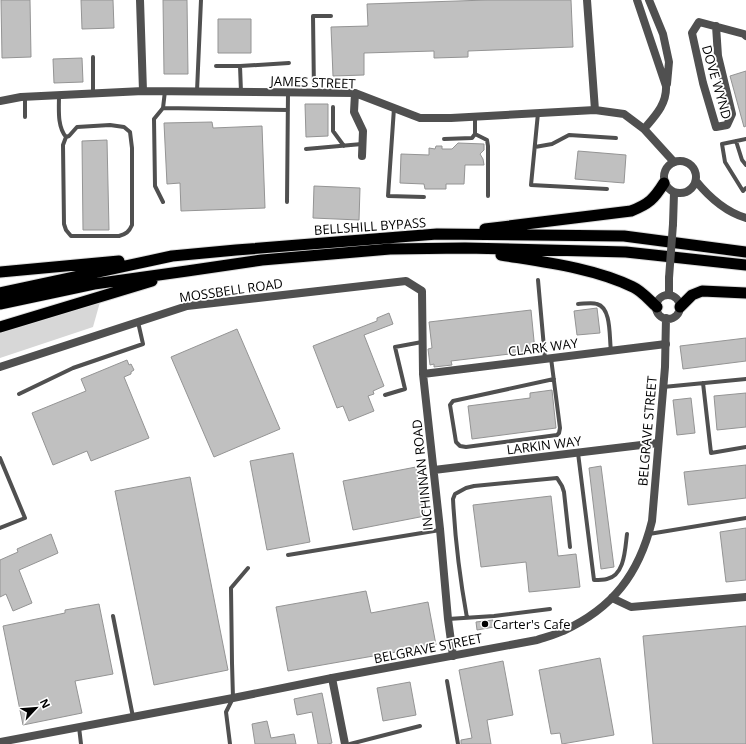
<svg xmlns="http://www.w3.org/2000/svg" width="746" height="744" font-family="'Open Sans',sans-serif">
	<rect width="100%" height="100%" fill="#fff"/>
	<path fill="#d7d7d7" d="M100,302L93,327L0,358V331Z"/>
	<path fill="#c0c0c0" stroke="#949494" d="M1,0H30L31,57L2,58Z
		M81,0H113L114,28L82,29Z
		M163,0H187L188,74H164Z
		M487,0H571L573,47L468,51V57L434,58V51L364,53V75L333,76L331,27L368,26L367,4Z
		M218,19H251V53H218Z
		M82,58L83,82L54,83L53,59Z
		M746,71V126L744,127L730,76Z
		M305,104H328V136L306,137Z
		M212,122L213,128L262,126L265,208L181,211L180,183L167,184L164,123Z
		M107,140L109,230H83L82,141Z
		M458,143L484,144V150L480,154L483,159L484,165H465L464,184H446V189H425L424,184L400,183L401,154L429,155V148L435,149L436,146H442V149H452Z
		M578,151L626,155L624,183L575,179Z
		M314,186L360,188L359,220L313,218Z
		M597,308L600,333L577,335L574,311Z
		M531,310L535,351L451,361L452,365L434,367V364L430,365L428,349L432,348L429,322Z
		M389,313L393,324L364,335L384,386L373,391L374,394L368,396L374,411L349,421L343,406L337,408L313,346L377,321V318Z
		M237,329L280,429L214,457L171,357Z
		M746,338V361L683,369L680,346Z
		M127,360L129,365L131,364L134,370L131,372V374L124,377L149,438L91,461L87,451L53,465L32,413L86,391L81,379Z
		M552,390L556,428L472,439L468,406L530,398V393Z
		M746,393V427L717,430L714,396Z
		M691,398L695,433L677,435L673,400Z
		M293,453L310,542L267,550L250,461Z
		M746,465V498L688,505L684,472Z
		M601,466L614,567L601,569L589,468Z
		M416,467L425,516L353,530L343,481Z
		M190,477L228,670L154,685L115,491Z
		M551,496L558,556L576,554L580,587L529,592L526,562L481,567L473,505Z
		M746,528V580L726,582L720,532Z
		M51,534L58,553L19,570L32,603L13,611L6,594L0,597V560L18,552L17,549Z
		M366,591L371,613L428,602L436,645L288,671L276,607Z
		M99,604L113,674L75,681L82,713L23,725L3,626L65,613V610Z
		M493,620L494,627L477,630L476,622Z
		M746,626V744H653L643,636Z
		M600,658L614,735L562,744L560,733L551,734L539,670Z
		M503,661L513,715L487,720L491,744H461V740L472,738L459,670Z
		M410,682L416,715L383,721L377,688Z
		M322,693L332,743L328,744H318L312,712L297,715L294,699Z
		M267,721L271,738L294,734L296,744H255L252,724Z"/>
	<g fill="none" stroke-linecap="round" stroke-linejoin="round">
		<g stroke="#dbdbdb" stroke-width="13">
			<path id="trunk" d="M485,229L631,211C649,204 654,199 664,183
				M501,255C544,262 594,268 633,287C642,291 650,301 657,307
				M0,272L119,261
				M0,293L172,256L236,250L437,234L624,236L746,252
				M0,304L94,284L187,271L262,260L390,249L465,248L626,252L746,265
				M680,307L692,295L702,291L746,293
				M0,327L152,281"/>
		</g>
		<path stroke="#505050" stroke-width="4" d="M216,66H240
			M197,91L201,0
			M241,92L240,66L289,63
			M314,93L313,16H331
			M93,94V57
			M59,95C59,109 57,126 66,137
			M333,107V131L344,146
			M163,108L288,110
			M394,108L388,196L424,197
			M538,113L531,185L607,189
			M25,117V97
			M110,125L124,127L130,132L132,148V225C129,232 126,234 119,236H71L66,230L64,224L63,145L66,137L69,136L77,127Z
			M475,134L487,140L488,146V196
			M444,139L472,138L475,134V117
			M746,139L722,144L725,162L743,191L746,188
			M736,141L742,160L746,165
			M535,147L552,144L569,135L616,138
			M306,149L362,144
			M163,202L155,186L154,119L163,108L165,91
			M287,202L288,92
			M538,280L545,359
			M578,304C583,304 592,302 597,304C612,308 609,338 611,351
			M551,358L560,428L559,433L557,435L466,447L460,446L456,442L450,405L453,401L554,379
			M703,383L711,453L746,447
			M663,387L746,379
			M19,394L73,368L143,344L138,322
			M385,395L405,389L395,347L422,342
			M578,453L594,580C598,580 603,580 607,579C625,575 625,549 627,534
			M0,458L25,518L0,528
			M649,534L746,518
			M288,555L440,530
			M113,616L133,717
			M467,618C460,579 455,539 453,499L455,494L466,488L474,486L557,478L562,486L564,492L570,547
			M448,619L494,616L550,609
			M447,681L458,744
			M79,727L81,744
			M230,744L226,712L233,698L232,663L231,588L248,568
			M350,744L420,726"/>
		<path stroke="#505050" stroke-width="8" d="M140,0L143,91
			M587,0L595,110
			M637,0L666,86C667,104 655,116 644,129
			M649,0L663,34L669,62L667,84
			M716,26L718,56L732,114L727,125L716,127L703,83L692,33L699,22L744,34L746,36
			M355,93L354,112L363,131L362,156
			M0,101L21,97L143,91L355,93L420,118H451L595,110L624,114L644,129L674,162
			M0,367L187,306L406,281L422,291L423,374L440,529L448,619L453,656
			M423,374L666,344
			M434,470L658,443
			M612,598L631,607L746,597
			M332,678L345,744"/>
		<path stroke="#505050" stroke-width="8" d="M664 177a16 16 0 1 1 32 0a16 16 0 1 1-32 0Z
			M696,181C709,197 726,212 746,218
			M673,224L674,193
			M669,295V278
			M656 307a12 12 0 1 1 24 0a12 12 0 1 1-24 0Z
			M0,742L233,698L332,678L537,640C545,637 555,635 563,631C613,608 639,574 652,521L665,367L666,318"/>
		<use href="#trunk" stroke="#000" stroke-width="11"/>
		<path stroke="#505050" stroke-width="8" d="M669,278L673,224"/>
	</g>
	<circle fill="#000" stroke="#fff" stroke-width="1.5" cx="485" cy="624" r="4"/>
	<g text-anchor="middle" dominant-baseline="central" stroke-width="3.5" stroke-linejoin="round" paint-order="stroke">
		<g font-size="13" fill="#000" stroke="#fff">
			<text transform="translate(313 82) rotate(2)">JAMES STREET</text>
			<text transform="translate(717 82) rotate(74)">DOVE WYND</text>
			<text transform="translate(370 226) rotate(-4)">BELLSHILL BYPASS</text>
			<text transform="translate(231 290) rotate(-8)">MOSSBELL ROAD</text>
			<text transform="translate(543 347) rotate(-7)">CLARK WAY</text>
			<text transform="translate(647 431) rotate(-85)">BELGRAVE STREET</text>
			<text transform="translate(544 445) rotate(-7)">LARKIN WAY</text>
			<text transform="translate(422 475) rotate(-96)">INCHINNAN ROAD</text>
			<text transform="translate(428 648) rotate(-11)">BELGRAVE STREET</text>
		</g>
		<g font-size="13" fill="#000" stroke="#fff" text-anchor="start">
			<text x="493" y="624">Carter's Cafe</text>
		</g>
	</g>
	<g transform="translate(36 708) rotate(64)" stroke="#ffffff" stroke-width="3" paint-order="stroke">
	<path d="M0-3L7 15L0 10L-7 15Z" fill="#000000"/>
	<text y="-6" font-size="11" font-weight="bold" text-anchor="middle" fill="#000000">N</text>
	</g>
</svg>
